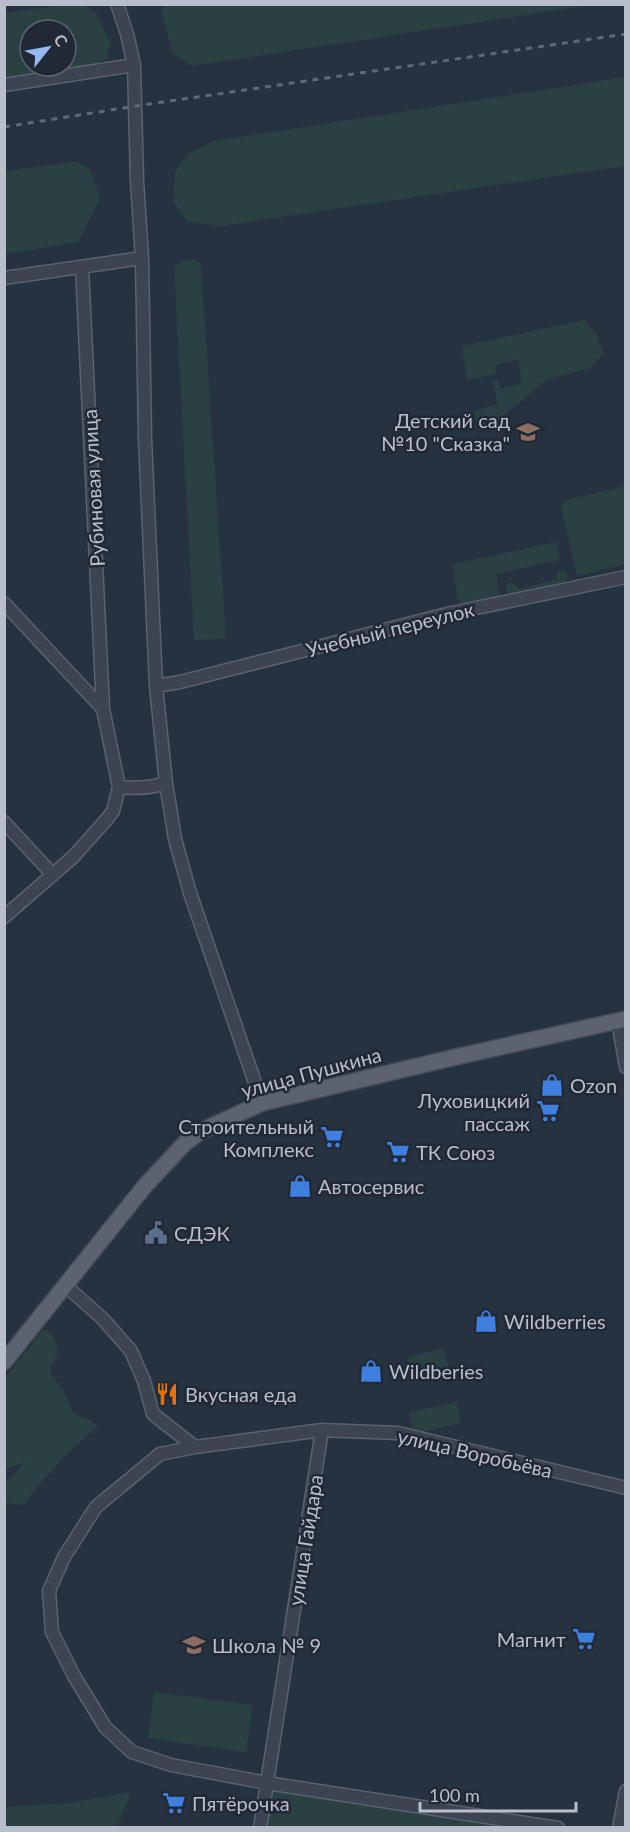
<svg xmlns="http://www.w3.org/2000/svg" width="630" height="1832" font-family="Lato,sans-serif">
	<rect width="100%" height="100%" fill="#273240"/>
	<path fill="#2a4042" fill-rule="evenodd" d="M64,5H84L96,13L111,44L106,59L89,67L5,83L4,13ZM30,30H66V66H30Z
		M164,5V4L592,5L192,66L173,54L161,12Z
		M625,77V166L221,226L188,222L173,201L175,172L188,154L214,141Z
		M75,161L90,169L100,198L79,242L5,254V171Z
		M194,259L201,264L226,639L194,640L174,266L184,260Z
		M584,320L597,335L603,353L591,368L547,379L489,429L479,430L473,411L498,404L492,381L498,380L500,388L522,384L518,359L496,365V374L467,380L462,346Z
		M625,486V564L577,576L561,507L566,500Z
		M556,542L560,560L497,574L499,596L497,598L461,604L458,600L452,564Z
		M564,570L568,576L566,581L512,595L506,592V585L511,582L519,589L557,579V572Z
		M45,1330L52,1334L57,1347V1355L51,1367V1373L65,1393L72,1410L81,1417L88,1419L98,1426L71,1450L38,1486L26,1502L20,1505L8,1503L5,1507V1483L26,1462L5,1470V1378L41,1332Z
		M444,1348L449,1368L412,1377L407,1357Z
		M457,1402L461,1423L414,1434L409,1412Z
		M154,1692L253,1705L246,1752L148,1738Z
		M274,1790L510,1827H267Z
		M131,1792L117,1827H5V1807L69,1803Z"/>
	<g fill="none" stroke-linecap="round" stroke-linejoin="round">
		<g stroke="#59626d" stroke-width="15">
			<path id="minor" d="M117,4L127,34L134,65L137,181L142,258L145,438L156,686L166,783L175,839L190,893L262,1103
				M4,85L134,65
				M82,267L103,709
				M4,278L142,258
				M4,603L103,709L119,787L113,811L107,819L73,857L4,917
				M156,686L180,682L447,614L626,577
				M119,787C136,789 150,788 166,783
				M4,822L53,875
				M618,1021L626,1067
				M66,1286L103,1319L131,1351L144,1381L153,1414L195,1447
				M260,1828L322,1430
				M558,1828L267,1783L171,1765L132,1752L105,1727L74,1676L52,1632L49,1591L64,1557L96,1507L160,1454L195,1447L322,1430L398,1433L626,1488
				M619,1828L626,1791"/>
		</g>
		<g stroke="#454d59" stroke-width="18">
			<path id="major" d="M4,1362L144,1187L185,1143L201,1131L262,1103L460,1056L626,1019"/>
		</g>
		<use href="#minor" stroke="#3b4450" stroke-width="12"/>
		<use href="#major" stroke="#5a636f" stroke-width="15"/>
		<path stroke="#5e6876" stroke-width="3" stroke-dasharray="6 6" stroke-linecap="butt" d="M4,127L136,106L626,34"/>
	</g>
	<defs>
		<g id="school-bare" transform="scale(1.8)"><path d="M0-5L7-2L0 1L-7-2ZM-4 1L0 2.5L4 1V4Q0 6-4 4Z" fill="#8d6e63" stroke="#202935" stroke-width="2.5" paint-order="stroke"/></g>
		<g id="shop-bare" transform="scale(1.8)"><path d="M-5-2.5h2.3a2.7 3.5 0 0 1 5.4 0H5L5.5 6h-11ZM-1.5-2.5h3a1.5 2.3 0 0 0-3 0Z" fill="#3f7fe0" stroke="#202935" stroke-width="2.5" paint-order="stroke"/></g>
		<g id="supermarket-bare" transform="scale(1.8)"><path d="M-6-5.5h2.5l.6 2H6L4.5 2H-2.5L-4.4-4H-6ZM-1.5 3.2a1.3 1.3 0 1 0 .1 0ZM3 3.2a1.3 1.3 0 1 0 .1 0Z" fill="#3f7fe0" stroke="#202935" stroke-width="2.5" paint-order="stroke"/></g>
		<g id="civic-bare" transform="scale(1.8)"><path d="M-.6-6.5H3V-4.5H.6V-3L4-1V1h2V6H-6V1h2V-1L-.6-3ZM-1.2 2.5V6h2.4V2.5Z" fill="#5c6f8a" stroke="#202935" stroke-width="2.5" paint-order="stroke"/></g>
		<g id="restaurant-bare" transform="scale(1.8)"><path d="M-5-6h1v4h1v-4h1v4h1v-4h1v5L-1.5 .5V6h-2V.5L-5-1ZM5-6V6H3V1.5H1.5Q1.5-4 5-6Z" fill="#e8710a" stroke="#202935" stroke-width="2.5" paint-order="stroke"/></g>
	</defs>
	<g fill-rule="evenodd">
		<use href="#school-bare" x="528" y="432"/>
		<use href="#shop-bare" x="552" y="1085"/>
		<use href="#supermarket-bare" x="548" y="1111"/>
		<use href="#supermarket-bare" x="332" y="1137"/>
		<use href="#supermarket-bare" x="398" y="1152"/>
		<use href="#shop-bare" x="300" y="1186"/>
		<use href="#civic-bare" x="156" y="1233"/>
		<use href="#shop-bare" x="486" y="1321"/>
		<use href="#shop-bare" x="371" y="1371"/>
		<use href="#restaurant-bare" x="167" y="1394"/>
		<use href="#supermarket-bare" x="584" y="1639"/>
		<use href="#school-bare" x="194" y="1645"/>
		<use href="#supermarket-bare" x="174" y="1803"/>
	</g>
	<g text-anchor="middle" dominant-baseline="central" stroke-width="5" stroke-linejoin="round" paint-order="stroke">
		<g font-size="20" fill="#b8bfca" stroke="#202935" text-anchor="start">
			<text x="510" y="420" text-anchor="end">Детский сад<tspan x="510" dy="23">№10 "Сказка"</tspan></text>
			<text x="570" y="1085">Ozon</text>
			<text x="530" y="1100" text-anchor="end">Луховицкий<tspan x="530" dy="23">пассаж</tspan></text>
			<text x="314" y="1126" text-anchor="end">Строительный<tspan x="314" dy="23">Комплекс</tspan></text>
			<text x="416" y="1152">ТК Союз</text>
			<text x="318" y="1186">Автосервис</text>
			<text x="174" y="1233">СДЭК</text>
			<text x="504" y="1321">Wildberries</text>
			<text x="389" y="1371">Wildberies</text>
			<text x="185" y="1394">Вкусная еда</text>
			<text x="566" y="1639" text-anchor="end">Магнит</text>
			<text x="212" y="1645">Школа № 9</text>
			<text x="192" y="1803">Пятёрочка</text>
		</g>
		<g font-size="20" fill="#b8bfca" stroke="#202935">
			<text transform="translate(93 488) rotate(-93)">Рубиновая улица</text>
			<text transform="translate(390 629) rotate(-14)">Учебный переулок</text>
			<text transform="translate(311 1072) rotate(-15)">улица Пушкина</text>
			<text transform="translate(475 1453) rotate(13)">улица Воробьёва</text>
			<text transform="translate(305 1540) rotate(-81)">улица Гайдара</text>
		</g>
	</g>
	<rect width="630" height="1832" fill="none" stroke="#b8bfca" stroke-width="12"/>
	<g transform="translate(48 48) rotate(59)"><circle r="28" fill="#202935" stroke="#5d6571" stroke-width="1.5"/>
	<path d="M0-4.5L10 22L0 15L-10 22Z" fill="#95b9f2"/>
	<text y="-9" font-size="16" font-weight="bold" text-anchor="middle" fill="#b8bfca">С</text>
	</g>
	<path d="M420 1802v9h156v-9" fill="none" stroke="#b8bfca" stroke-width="3"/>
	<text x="429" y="1802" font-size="18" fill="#b8bfca" stroke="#202935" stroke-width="4.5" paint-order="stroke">100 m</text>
</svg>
